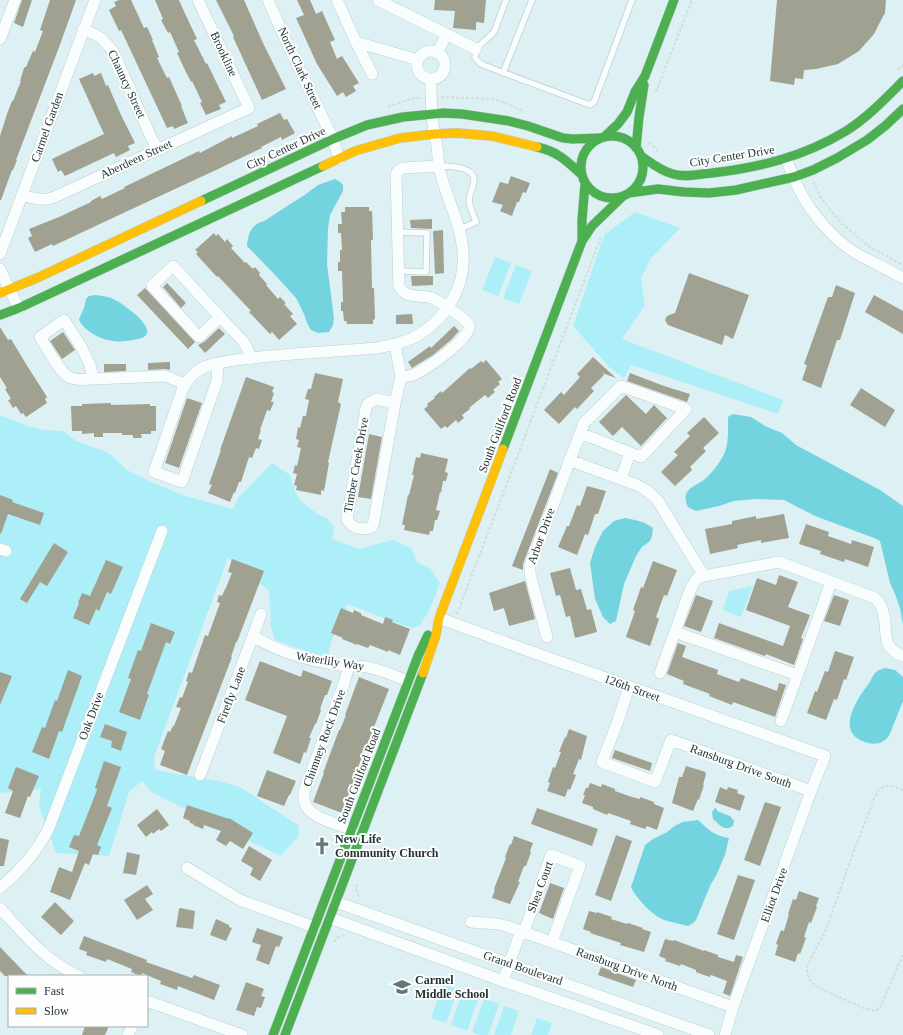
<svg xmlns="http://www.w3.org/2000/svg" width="903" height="1035" font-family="Georgia,serif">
	<rect width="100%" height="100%" fill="#ddf1f4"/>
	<path fill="#adeff8" d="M635,212L680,228L651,258L641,279L645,305L622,339L783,400L778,414L631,365L624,378L610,368L573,326L604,235Z
		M495,257L511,263L498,296L482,290Z
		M516,265L532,271L519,304L503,298Z
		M0,415L31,427L45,430L63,431L76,441L109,453L127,470L153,483L185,496L233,509L239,497L272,463L290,475L296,494L303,503L319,515L327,518L334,527L332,539L359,549L393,540L411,548L417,562L430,568L440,583L428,613L422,621L421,625L416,627L412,628L375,615L348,604L331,642L328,656L310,653L275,640L271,627L269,591L228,558L154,757L155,770L219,781L240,787L299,826L298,837L280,856L151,792L142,781L129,792L109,856L56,853L39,806L41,789L0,793Z
		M753,586L741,617L723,610L729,591Z
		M443,984L458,990L446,1023L431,1018Z
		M463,991L479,997L467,1031L451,1025Z
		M484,999L499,1004L488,1035H479L472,1032Z
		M504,1006L519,1011L511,1035H494Z
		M537,1018L552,1023L548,1035H531Z"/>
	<path fill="#73d4e0" d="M335,179L340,182L343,185V191L330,215L328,229L327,264L334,318L333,325L329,332L318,333L311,330L307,323L304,314L296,298L277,277L247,246C248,233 251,225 264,221L306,194L318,185Z
		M96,295C103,296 111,297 117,301C124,305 156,327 145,336C142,339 136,339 133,340C115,344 98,340 84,327C82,324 80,323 79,319L84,308L86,299L89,296Z
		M733,414L751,417L765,426L782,433L796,445L880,490L903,506V625L900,608L895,594L890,583L880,541L874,538L815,516L784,500L755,499L734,501L719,506L696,511L688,507C686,503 684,497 687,492C691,486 699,484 705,479C712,473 721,461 725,452C729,441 728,428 728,417Z
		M625,518C635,520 644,521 653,528L652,536L650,541L642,547L636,556L624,584L616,621L610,624L603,617L595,599L590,563L595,547L603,531L614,521Z
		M885,668L895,670L903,677V701L889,736C883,743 877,745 868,743C835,735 854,703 867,686C875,676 871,672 885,668Z
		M715,808L717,809V811L730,816L734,821L733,826C724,832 720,825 713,819L712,812Z
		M698,820C708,829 714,836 729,838L725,855L716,876L711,884L696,920L693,923L688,926C680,924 671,922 664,920C653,916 635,897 631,887L645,845L653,839L667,832L676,825L683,822Z"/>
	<path fill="#a0a191" d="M22,0H32L23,27L14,23Z
		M50,0H76L61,42L16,160H17L13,170H12L1,200H0V136L7,114L12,101H13L21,81H20L24,68L25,67H26L33,51L35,52L43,31L40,30Z
		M119,0H131L144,28L147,27L153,40H152L159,57L157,58L167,78L169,77L182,106H181L188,123L174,129L173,126L167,128L121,30L119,31L109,10L116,6L114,2Z
		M155,0H179L182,7L197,39L194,40L206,64L207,63L226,102L219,105L221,109L206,115L200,103L202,102L192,81L191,82L183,66L177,53L179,52L170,32L168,33L161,20L163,19Z
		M216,0H244L263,43L286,89L262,100L233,37L234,36Z
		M297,0H310L316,14L322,11L335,40L330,42L337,59L342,56L359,83L353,86L356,91L346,97L343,92L337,96L317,64L296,18L304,15Z
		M435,0H486L484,23L476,22V30L453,28L455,11L434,10Z
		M777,0H886L885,13L879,24L874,34L859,51L838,64L816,69L804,70L803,79L795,78L794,85L770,81Z
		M93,73L94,76L101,73L106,86L108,85L121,115L135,143L128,146L130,150L116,157L114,153L65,176L61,170L58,172L52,159L104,134L79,79Z
		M280,113L284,120L287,119L295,133L282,140L281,137L261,147L262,148L216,170L134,208L53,246L52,244L35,252L28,238L32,236L29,229L59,217L91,202V201L100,196L102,199L125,188L124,187L199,151L200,153L232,136V138L258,126L257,124Z
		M511,176L530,183L526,193L523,192L519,202H517L512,216L500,211L503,205L492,202L500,182L508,184Z
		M345,207H369V211H372L373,240H371L372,288H374L375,319L373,320V324H347L346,321H344L343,311H341V302H343L342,271H338V262H340V250H342L341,233H338V224H342L341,212H345Z
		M432,219V229L411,228L410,220Z
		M443,230L444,273L435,274L433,231Z
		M214,233L216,236L218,234L225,242L227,239L233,246L231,248L245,263L246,262L253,269L255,267L260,273L259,275L267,284L266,285L278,299L280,297L286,303L284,304L293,314L290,316L297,324L279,340L272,332L270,334L249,312L251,311L218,276L217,277L196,254L198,252L195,250Z
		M689,273L749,295L733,339L725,335L722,345L668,325L665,320L667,316L675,313Z
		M411,276H433V285L412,286Z
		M167,283L186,303L181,308L163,287Z
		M836,285L855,293L840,340H837L821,388L802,380L807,365L804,364L828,297H832Z
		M145,288L195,342L188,349L137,295Z
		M874,295L903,311V334L865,312Z
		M412,314L413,324H396V315Z
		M454,326L459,331L451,340L433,355L412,368L408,362L430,346L431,348Z
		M0,327L8,340L11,339L26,364L47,397L45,399L47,403L26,417L23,413L21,414L16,406L13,408L8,400L11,399L5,389L7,388L0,377Z
		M219,328L225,334L205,353L198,345L204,342Z
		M63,332L75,350L62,359L50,341Z
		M593,357L616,378L602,373L604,375L591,388L594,391L577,409L575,407L559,424L544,410L561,392L564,395L580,377L577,374Z
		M486,360L502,379L498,382L500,384L493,390L495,392L488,398L485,395L469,408L470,409L462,415L464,418L458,423L456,420L447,428L445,426L441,429L424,409L428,406L427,404L435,398L434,397L441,391L442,393L470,368L471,369L481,361L483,363Z
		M170,362V370L165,369L148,370V363Z
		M104,364H126V371L104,372Z
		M315,373L343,379L338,402L341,404L328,462L329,463L324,491L321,490V495L296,490L297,486L294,485L297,474L293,473L295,465L297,466L301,448L297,447L299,440L296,439L298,427L300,428L303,416H306L309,400L305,399L308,389H311Z
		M630,373L664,386L690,394L687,402L627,381Z
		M246,377L274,387L272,392L274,393L271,402H274L270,411L267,410L260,430H261L258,439L262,440L259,449L256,448L252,458L249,457L241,482H239L235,493L234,492L230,502L208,493L212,485L209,484L221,450H220Z
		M861,388L895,410L885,427L850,405Z
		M626,395L646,414L654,405L667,418L641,446L622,427L613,436L599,422Z
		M187,398L202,403L179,468L165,463Z
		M111,403V405L150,404V406H156V431H151V434H141L142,438H133V435H122V433H103V437H94V433L82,434V431H72L71,406H82V404Z
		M704,417L719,433L703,448L706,451L690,467L692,470L675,486L661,472L678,455L674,452L690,436L687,433Z
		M369,434L382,437L371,499L358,497Z
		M421,453L448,459L445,472L448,473L446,481H443L441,493L440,492L436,510L440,511L437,520H435L433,531H430L429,535L404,530L405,525H402L408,495H409L414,475H412L416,457L420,458Z
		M550,469L558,473L523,564V570L512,566Z
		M587,486L606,491L598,514H595L588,535L585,534L577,555L558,547L567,526H569L577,505L580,506Z
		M0,495L13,500L12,502L44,513L40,525L8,514L1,534L0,533Z
		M784,514L789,538L761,543V540L737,545L738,548L710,554L705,529L732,524V521L756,516V519Z
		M806,524L829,532L828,536L851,544L852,540L874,547L868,567L845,559L844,562L820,554L821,551L799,544Z
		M54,543L68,552L47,586L40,582L27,603L20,599Z
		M232,559L264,571L237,642H236L231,657H232L187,775L160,765L165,751L161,749L168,731L170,732L173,726H174L181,708L176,707L180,697L182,698L188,682L186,681L189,672L192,673L205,635L208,636L220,603L217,602L219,595L222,596L225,589V590L232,573L228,572Z
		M106,560L123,567L111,594L107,592L99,611L96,609L89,625L73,618L79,603H78L82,593L90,596Z
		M653,561L677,570L667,596L664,595L656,617L659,619L650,646L626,637L635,611L633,610L641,587L643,588Z
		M570,568L576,590L581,589L587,610L591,609L597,632L575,638L570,616L566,617L560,595L556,596L550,573Z
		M779,575L798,582L788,607L810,615L801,638L803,639L794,665L766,654L765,656L714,638L719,623L783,646L790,626L746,610L757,578L776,585Z
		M525,581L535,619L509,626L504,608L494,611L489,593Z
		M696,595L713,601L701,632L684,626Z
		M834,595L849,600L840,626L824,621Z
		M341,608L353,613L354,610L361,613V615L383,624L385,617L393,620L392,622L410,629L400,655L388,650V652L370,645L368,648L357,644V645L342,639L343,638L331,633Z
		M151,623L175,632L170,644L166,642L147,694L149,695L140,720L119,712L131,679L128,678L138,650L141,651Z
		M678,643L686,646L682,657L718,670L717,674L739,682L741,678L777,691L779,683L786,685L775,717L733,702L732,705L709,696L710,694L683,684L684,681L667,674Z
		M835,651L854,657L846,680L844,679L837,700L834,699L826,720L807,713L815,691L817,692L825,671L828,672Z
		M260,661L301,677L303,670L332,681L327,695H325L320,709L321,710L316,724H315L309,738H311L306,753L304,752L300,764L273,753L287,716L245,700Z
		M68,670L82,676L62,732L59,731L49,759L32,752L42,727L45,728L55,700L57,701Z
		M0,672L12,676L0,705Z
		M359,677L389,689L357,770L352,786L342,813L313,802L324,773H323L339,730H340L346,715H345Z
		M105,724L127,732L121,751L111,747L112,741L100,737Z
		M569,729L587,736L581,760L579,759L573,774L576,775L570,790L568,789L565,797L547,791L550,783L548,782L553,767L555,768L561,752H559L565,737L566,738Z
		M615,750L652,763L650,771L612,758Z
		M104,761L121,767L107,806L112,808L97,845L101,847L98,855L93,854L89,865L85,863L70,900L50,892L59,867L72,872L79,851L69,847L74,835L79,836L97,790V789L95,788Z
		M686,766L706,772L705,773L706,774L703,785H704L699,800L698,799L693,811L672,803L679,777H682Z
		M16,767L39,776L30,797L28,796L20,818L5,813L13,791L8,788Z
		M267,770L296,781L290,795H289L284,806L257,796Z
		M590,783L601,787L602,784L615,789V791L632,797L640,799V797L654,802V804L664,808L657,830L647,826L645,829L630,824L631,821L608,813L607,815L593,809V807L582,803L585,795H583L586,788H588Z
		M720,787L727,790L728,787L738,790L737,793L745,796L740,811L715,802Z
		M765,802L781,807L760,866L744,860Z
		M187,805L229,819V818L253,833L243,849L230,841L226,846L216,840L221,831L204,825L203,829L193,825L194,824L190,823V821L183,818Z
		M537,808L598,829L592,846L531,824Z
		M157,809L169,825L161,831L159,829L153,834L152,832L146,837L137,825Z
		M616,835L632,841L611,901L595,895Z
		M514,836L533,843L530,851L531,852L526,866H524L518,882H520L510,904L492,898L495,889H494L506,858L505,857L510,844L511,845Z
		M0,838L9,840L4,866H0Z
		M249,846L272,860L260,881L250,875L253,868L241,861Z
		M127,852L140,855L136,875L123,873Z
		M738,875L755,880L734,940L717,934Z
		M550,883L564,888L553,919L539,913Z
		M147,885L153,894L145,899L153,910L137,920L124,900Z
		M799,891L819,898L816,906L817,907L811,923L809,922L804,937L806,938L800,954L798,953L795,962L775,955L778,945L776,944L781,930L784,931L789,914H788L793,899L796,900Z
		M55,902L74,921L61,935L41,917Z
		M180,908L195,911L193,929L176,927L179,909Z
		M589,911L597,913V912L612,917L611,919L627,924L628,923L643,928L642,929L651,932L644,952L620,945L621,943L590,933L591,932L583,929Z
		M216,919L229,925V927L232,928L226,941L210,935Z
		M257,928L283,937L279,947L276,946L269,965L256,960L261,945L252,942Z
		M84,936L147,960L146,962L192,978L194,975L220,985L214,1000L178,986L177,990L160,984L161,981L142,973L141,976L131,972L132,969L107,959L106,962L86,955L87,952L79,949Z
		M665,939L673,941L674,940L704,951V950L718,955V957L734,962L736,955L743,957L730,996L723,993L727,981L711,975L710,977L701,974L696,972V970L681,964L680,966L665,961L666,959L659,956Z
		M0,947L28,976H5L0,971Z
		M601,967L636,980L633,987L598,975Z
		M246,982L264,989L261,996L265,997L261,1008L257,1007L254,1016L236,1010Z
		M85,1026H109L105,1035H82Z"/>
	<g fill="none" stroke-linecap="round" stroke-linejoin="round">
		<g stroke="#bdced1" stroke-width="7">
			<path id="lane" d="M506,0L494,32L476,49L475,58L481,64L491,68L590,105L594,102L632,0
				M503,73L532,0
				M439,166C448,166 474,166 474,180C474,187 469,194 469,201C470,208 474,216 476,222L458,230
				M397,232L427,233L426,272L398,271"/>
		</g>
		<g stroke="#bdced1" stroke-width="12">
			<path id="street" d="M268,0L287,43L333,139L339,159
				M337,0L356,42L418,60
				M378,0L476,49
				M83,29L96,35L102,39L113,51L150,135L158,150
				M0,39L15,0
				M356,42L372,74
				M417 65a14 14 0 1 1 28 0a14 14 0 1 1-28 0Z
				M437,53L447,34
				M786,159C791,170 795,183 801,193C812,214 832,237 851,250C868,261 886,268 903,278
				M22,195C33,198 41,201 52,198L249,108L198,0
				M0,254L95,0
				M173,266L220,317L199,337L152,286Z
				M0,269L9,289L19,308
				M220,317L243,341L248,350L251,359
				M64,320L82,348L90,365L93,379C86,379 78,381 71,378C61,375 46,346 40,337Z
				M395,344L401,377L395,403
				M218,363L217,381L182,482L154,472L183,388C188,379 194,372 204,367C220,361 244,359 261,357C299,353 338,351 377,348C392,345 407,342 420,334C447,317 466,285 463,252C461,223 445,195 439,167C438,160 438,153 437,146C435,135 432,124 432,113C431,102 431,91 431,80
				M401,377C405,377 410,376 413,375C424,371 473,337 469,325C467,319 438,301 432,298C420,294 406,300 399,286L396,175C397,171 399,170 403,168L439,166
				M93,379L165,376L185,384
				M376,399L395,403L373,526C365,531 351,529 347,519L366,408L368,404Z
				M569,460L637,485L646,490L653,496L658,501L704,576
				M621,479L630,453
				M0,549L6,551
				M439,618L521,648L825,756L811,791L733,1007L725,1035
				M675,632L797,675
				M253,636C280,653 310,661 340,665C350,667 361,665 371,668C384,671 396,676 408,681
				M547,637L530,574V566L584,423L621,386L686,409L641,457L580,433
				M349,666L344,683L305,789C297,817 333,822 352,830
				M660,673L690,590L695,581L698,578L704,576L779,562L875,598C879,602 882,606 883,612C889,631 879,647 903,656
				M629,687L618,721L602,762L655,782L671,740L811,791
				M781,721L831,582
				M200,775L253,636L261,614
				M187,868L240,900L314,927
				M0,888C20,871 36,853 48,830L162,531
				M336,902L709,1035
				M0,908C24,934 46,962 79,976
				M330,918L503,981L658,1035
				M471,922L498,924L506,926L733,1007
				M524,932L551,855L580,866L552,942
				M503,981L521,931
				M147,1001L242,1035
				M128,1035L132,1026"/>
		</g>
		<g stroke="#bdced1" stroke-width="10">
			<path id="fast" d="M581 167a31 31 0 1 1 62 0a31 31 0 1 1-62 0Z
				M604,137L618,124L627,112L635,92L645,76L674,0
				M537,147C557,151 567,161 582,175
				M636,148L639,117L644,85
				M641,156C651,163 661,171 673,174C686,178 699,174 712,173C761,167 803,157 846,131C867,118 885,99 903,81
				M629,193L658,189L684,192L709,193L736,190L794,177L813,170L837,158L867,140L885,126L903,109
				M201,201L333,139L367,125L403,117L444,113L462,114L509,121L528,126L563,138L573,139L600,138
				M582,241V220L585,184
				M0,315L19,308L323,166
				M503,449L582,241L592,226L623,196
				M273,1035L418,656L428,635
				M285,1035L423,673"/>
		</g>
		<g stroke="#bdced1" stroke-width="10">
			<path id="slow" d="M323,166L355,151L400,138L435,134L457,133L492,136L537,147
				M0,293L37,278L201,201
				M423,673L436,635L439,618L503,449"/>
		</g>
		<path stroke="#d4dbdc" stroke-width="2" stroke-dasharray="3 2" stroke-linecap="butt" d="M898,70L903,65
			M656,92L692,0
			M441,97L492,99L503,102L524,111
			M388,107L414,98H422
			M649,142L660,153
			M814,182L816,188L821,198L842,224L870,247L903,265
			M457,614L601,237
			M903,790C893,786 889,784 879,789L874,799L853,853L826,930L807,966V973L810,980L816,986L823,990L866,1009L875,1011L880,1007L903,955
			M357,884L356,888L359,899
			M334,942L338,937L345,935"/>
		<use href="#lane" stroke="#fafdfd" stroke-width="5.5"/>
		<use href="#street" stroke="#fafdfd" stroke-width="11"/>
		<use href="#fast" stroke="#4caf50" stroke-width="9"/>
		<use href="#slow" stroke="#ffc107" stroke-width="9"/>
	</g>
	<defs>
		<g id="church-bare" transform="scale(1.38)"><path d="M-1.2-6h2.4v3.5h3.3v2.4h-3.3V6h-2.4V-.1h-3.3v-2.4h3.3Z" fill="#637678" stroke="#fdfdfd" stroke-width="2.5" paint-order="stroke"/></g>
		<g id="school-bare" transform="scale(1.38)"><path d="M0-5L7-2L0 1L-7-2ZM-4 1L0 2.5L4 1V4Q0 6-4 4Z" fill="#637678" stroke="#fdfdfd" stroke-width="2.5" paint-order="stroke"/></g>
	</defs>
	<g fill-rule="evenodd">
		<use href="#church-bare" x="322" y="846"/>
		<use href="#school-bare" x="402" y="987"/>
	</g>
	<g text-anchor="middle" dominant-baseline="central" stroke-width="4" stroke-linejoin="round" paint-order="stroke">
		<g font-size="12" fill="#223436" stroke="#fdfdfd">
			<text transform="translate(224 54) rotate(65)">Brookline</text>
			<text transform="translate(300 68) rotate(65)">North Clark Street</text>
			<text transform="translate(127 84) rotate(65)">Chauncy Street</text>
			<text transform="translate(47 127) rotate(-70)">Carmel Garden</text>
			<text transform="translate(286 148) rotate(-25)">City Center Drive</text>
			<text transform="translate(732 156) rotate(-9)">City Center Drive</text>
			<text transform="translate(136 159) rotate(-25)">Aberdeen Street</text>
			<text transform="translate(500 425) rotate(-69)">South Guilford Road</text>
			<text transform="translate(356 465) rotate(-80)">Timber Creek Drive</text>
			<text transform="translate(541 536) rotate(-70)">Arbor Drive</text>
			<text transform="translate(330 661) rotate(9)">Waterlily Way</text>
			<text transform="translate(632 688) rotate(20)">126th Street</text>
			<text transform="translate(231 695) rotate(-69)">Firefly Lane</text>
			<text transform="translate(91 716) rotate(-69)">Oak Drive</text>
			<text transform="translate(324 738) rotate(-70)">Chimney Rock Drive</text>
			<text transform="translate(741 766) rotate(20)">Ransburg Drive South</text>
			<text transform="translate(359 776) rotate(-69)">South Guilford Road</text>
			<text transform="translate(540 887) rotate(-70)">Shea Court</text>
			<text transform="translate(774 895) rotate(-70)">Elliot Drive</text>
			<text transform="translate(523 968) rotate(19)">Grand Boulevard</text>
			<text transform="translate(627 969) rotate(20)">Ransburg Drive North</text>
		</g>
		<g font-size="12" font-weight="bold" fill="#223436" stroke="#fdfdfd" text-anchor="start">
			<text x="335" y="839">New Life<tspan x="335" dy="14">Community Church</tspan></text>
			<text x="415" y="980">Carmel<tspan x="415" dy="14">Middle School</tspan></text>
		</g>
	</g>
	<rect x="8" y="975" width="140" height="52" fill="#fdfdfd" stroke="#a5adad"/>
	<rect x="16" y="988" width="20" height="6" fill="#4caf50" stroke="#a5adad"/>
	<text x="44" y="995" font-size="12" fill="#223436">Fast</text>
	<rect x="16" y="1008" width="20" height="6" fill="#ffc107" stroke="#a5adad"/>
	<text x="44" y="1015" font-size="12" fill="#223436">Slow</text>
</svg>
